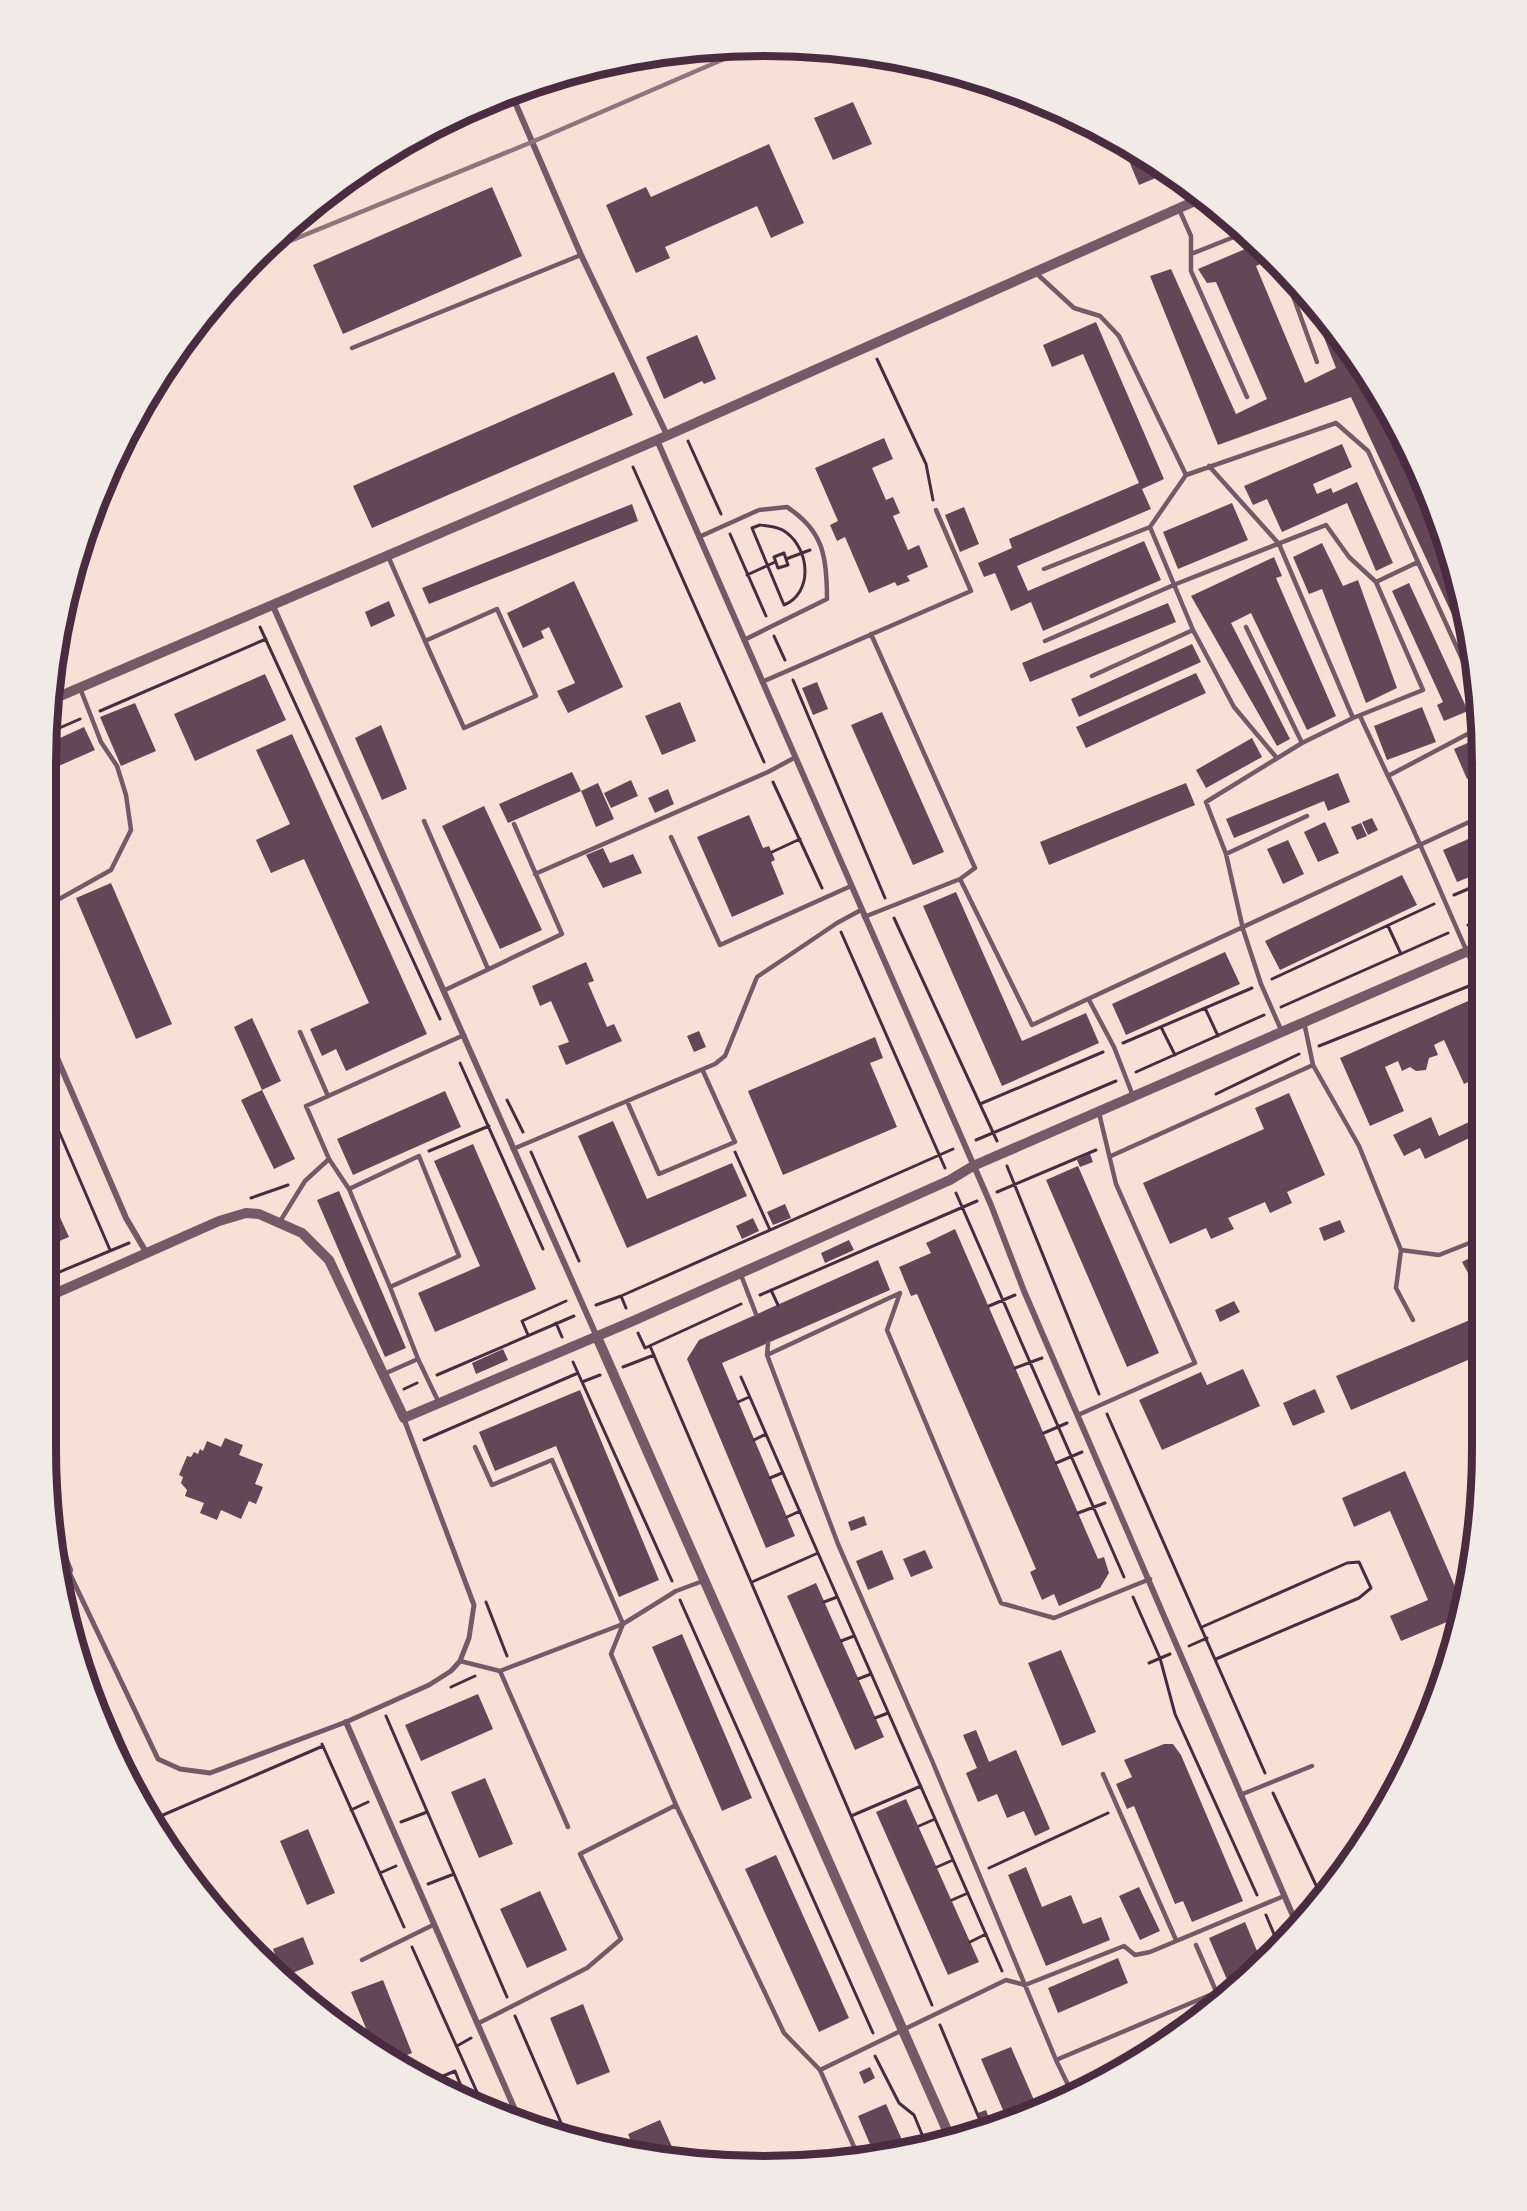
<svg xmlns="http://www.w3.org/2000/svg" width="1527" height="2211" font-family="Helvetica,sans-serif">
	<rect width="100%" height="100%" fill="#f7e1d7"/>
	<path fill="#644757" d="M853,102L872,144L833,160L814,118Z
		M769,144L804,223L771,238L757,206L665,247L670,258L636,273L606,205L646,187L651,197Z
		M1122,144L1163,166L1170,172L1139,185Z
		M492,187L522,256L343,334L313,265Z
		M1257,244L1272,259L1256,266L1305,383L1336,368L1311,304L1307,306L1297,284L1334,326L1405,442L1394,447L1407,468L1414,465L1468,624L1471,655L1351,397L1218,445L1150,276L1171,269L1236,414L1267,399L1216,282L1207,283L1198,269Z
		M1096,322L1164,479L1142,489L1151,509L1017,566L1028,591L1144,541L1161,580L1043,631L1031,602L1011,611L995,573L984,577L978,563L1012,548L1009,539L1139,483L1083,354L1052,367L1043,345Z
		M697,335L716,379L704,384L702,381L664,399L646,357Z
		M614,372L633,415L372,528L353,486Z
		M884,438L893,459L872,468L886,500L893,497L900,513L893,516L908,550L919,545L928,567L907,576L910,581L897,586L895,582L869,593L845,537L837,541L830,525L838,521L815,468Z
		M1342,444L1352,467L1313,484L1317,494L1331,488L1333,493L1357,482L1393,563L1376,571L1347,503L1282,532L1267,499L1253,505L1244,486Z
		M1232,503L1248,540L1178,569L1163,532Z
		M632,504L638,521L429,604L422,588Z
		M964,507L979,544L960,552L945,515Z
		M1322,543L1343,586L1358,580L1397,688L1366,703L1322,589L1309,594L1293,557Z
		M1274,557L1282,576L1276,578L1336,716L1307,730L1251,613L1231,623L1290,739L1277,746L1191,596Z
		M574,581L623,687L568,713L557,691L575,683L549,627L541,631L544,638L523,648L507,613Z
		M1409,583L1468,711L1444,721L1437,705L1443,702L1392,591Z
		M389,601L395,616L371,627L365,612Z
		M1168,603L1176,622L1030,682L1022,663Z
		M1192,644L1201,662L1079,717L1071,699Z
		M1196,673L1206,693L1086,748L1076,727Z
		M265,674L286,720L195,761L174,714Z
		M817,682L828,709L813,715L802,688Z
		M680,702L696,741L662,755L645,716Z
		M135,703L156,751L121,766L100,717Z
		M1422,707L1436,742L1387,760L1374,726Z
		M882,712L944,852L913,865L851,725Z
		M381,725L407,789L382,800L355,738Z
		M84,727L95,750L45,772L47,744Z
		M292,734L427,1034L346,1071L336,1049L322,1056L310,1029L369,1003L304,859L271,873L256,840L290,824L256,750Z
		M1252,738L1262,757L1206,788L1196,770Z
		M1479,738L1482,772L1467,779L1454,749Z
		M572,772L581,791L508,823L499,804Z
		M1338,773L1350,802L1328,811L1324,801L1234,838L1226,819Z
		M631,780L638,796L611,808L604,793Z
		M598,783L614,819L596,827L581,791Z
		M1186,783L1195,805L1049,865L1040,842Z
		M668,789L674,804L655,813L648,798Z
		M484,806L542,930L500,949L442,826Z
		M749,815L763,848L769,846L775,860L771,862L784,894L732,917L697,837Z
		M1372,818L1378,830L1368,835L1362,822Z
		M1325,822L1339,853L1318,862L1304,832Z
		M1361,823L1367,836L1357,840L1351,827Z
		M1482,833V872L1457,882L1443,850Z
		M1288,840L1304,874L1283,884L1267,849Z
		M603,848L610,863L633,854L642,873L603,888L586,855Z
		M1402,875L1417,905L1280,970L1265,941Z
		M111,883L172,1024L136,1039L76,898Z
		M956,892L1022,1041L1086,1013L1099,1043L1002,1086L923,906Z
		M1225,952L1240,984L1126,1035L1112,1004Z
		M586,962L594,981L588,983L607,1027L614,1024L622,1041L566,1065L558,1046L569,1042L551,1001L540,1006L532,986Z
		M1468,1001L1482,1032V1076L1464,1084L1444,1040L1434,1045L1438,1055L1429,1058L1426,1070L1416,1071L1410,1067L1402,1071L1398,1061L1385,1067L1404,1111L1370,1126L1340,1058Z
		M252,1018L281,1081L262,1090L234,1027Z
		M699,1031L706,1047L694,1052L687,1036Z
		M875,1037L883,1058L870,1063L897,1127L783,1175L748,1091Z
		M262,1090L295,1159L274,1169L241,1100Z
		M445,1091L461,1127L353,1175L337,1139Z
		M1289,1093L1325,1175L1287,1192L1292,1203L1270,1213L1265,1202L1228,1218L1234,1229L1211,1239L1206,1228L1170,1244L1143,1183L1264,1129L1255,1108Z
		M1482,1116V1132L1425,1159L1420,1148L1404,1156L1393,1135L1431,1117L1439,1136Z
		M613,1121L647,1199L732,1163L747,1196L627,1248L578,1136Z
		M473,1144L536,1289L435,1332L418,1293L480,1266L434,1161Z
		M1090,1154L1093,1162L1080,1167L1077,1160Z
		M1078,1166L1159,1353L1127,1367L1046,1180Z
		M339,1191L406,1348L385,1357L317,1200Z
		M53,1202L69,1237L45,1247V1206Z
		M785,1204L791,1218L773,1225L767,1212Z
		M753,1218L759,1231L742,1239L736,1226Z
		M1340,1220L1345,1232L1324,1241L1319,1228Z
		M955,1229L1098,1559L1104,1557L1109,1573L1100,1588L1059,1606L1054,1594L1042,1600L1030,1572L1036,1569L917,1294L911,1296L899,1267L931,1253L926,1243Z
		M849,1240L854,1250L825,1263L821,1253Z
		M1479,1253L1482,1266L1468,1273L1462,1262Z
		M878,1260L890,1290L722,1363L795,1536L766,1548L687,1359L699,1340Z
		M1234,1301L1240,1312L1220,1322L1215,1310Z
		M1482,1315V1354L1351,1410L1336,1376Z
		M503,1349L508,1360L476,1374L472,1363Z
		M1243,1369L1260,1406L1162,1450L1139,1400L1201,1372L1207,1385Z
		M1315,1389L1325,1412L1293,1426L1283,1403Z
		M580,1390L659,1580L619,1597L556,1446L495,1471L479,1432Z
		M225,1438L243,1445L239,1455L263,1464L255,1484L263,1487L256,1504L249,1501L241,1519L221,1510L217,1520L200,1513L204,1503L185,1496L187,1490L181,1483L183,1477L179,1475L187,1456L191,1457L194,1452L198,1454L200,1449L203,1451L207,1441L221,1447Z
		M1405,1471L1460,1598L1456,1600L1461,1612L1459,1617L1401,1641L1390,1616L1428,1600L1390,1511L1354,1527L1342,1498Z
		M864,1516L867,1525L851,1531L848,1522Z
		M882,1550L894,1579L868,1590L856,1561Z
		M925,1550L933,1568L911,1577L903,1559Z
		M816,1583L884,1737L855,1750L787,1596Z
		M682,1634L752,1798L722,1811L652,1647Z
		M1061,1650L1096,1732L1062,1746L1028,1663Z
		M478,1694L493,1729L421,1761L405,1725Z
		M976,1730L989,1762L1016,1750L1050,1829L1035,1836L1024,1811L1007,1818L997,1794L978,1802L966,1773L977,1768L963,1735Z
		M1164,1744H1173L1181,1755L1243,1901L1192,1922L1183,1901L1175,1904L1134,1806L1127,1809L1116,1784L1132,1777L1124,1760Z
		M485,1778L513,1844L479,1858L451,1792Z
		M906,1799L979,1962L948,1975L876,1812Z
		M308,1829L335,1893L307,1905L280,1841Z
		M776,1855L849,2018L819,2032L745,1869Z
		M1026,1867L1042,1907L1071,1895L1083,1924L1101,1917L1110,1940L1046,1966L1008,1875Z
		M1139,1887L1160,1931L1140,1940L1119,1896Z
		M540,1891L567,1950L527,1968L500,1909Z
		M1245,1922L1262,1963L1231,1989L1209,1938Z
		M303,1937L314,1964L283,1977L273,1949Z
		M1118,1958L1128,1983L1058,2013L1048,1988Z
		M383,1980L412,2053L392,2061L374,2048L351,1992Z
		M583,2004L610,2072L577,2085L550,2018Z
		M1011,2047L1037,2107L1006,2117L981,2059Z
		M870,2067L875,2078L864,2084L859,2072Z
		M886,2104L907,2151L875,2156L858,2116Z
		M986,2110L991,2123L983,2125L978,2113Z
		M660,2120L678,2160L635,2151L628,2134Z"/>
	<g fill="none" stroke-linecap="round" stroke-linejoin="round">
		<path stroke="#4a2c40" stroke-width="3" d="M877,359L926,464L933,500
			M688,441L721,514
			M633,467L764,762
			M760,525C769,526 780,527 787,533C810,551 813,593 784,605L752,528Z
			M730,534L766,616
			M784,553L788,565L778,568L774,557Z
			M786,559L810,550
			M747,575L775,562
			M260,627L440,1019
			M774,636L785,660
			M793,680L885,898
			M100,711L266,639
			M48,733L80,719
			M773,782L822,888
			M772,852L800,839
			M1454,895L1482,883
			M894,918L997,1141
			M1468,925L1482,918
			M1388,926L1401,954
			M841,932L945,1168
			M1272,979L1434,904
			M1281,1007L1448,933
			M1205,1008L1218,1036
			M1161,1027L1175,1055
			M1123,1043L1252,988
			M1319,1046L1469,986
			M460,1063L543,1249
			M1136,1072L1264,1015
			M1216,1094L1299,1054
			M45,1099L110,1250
			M507,1100L523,1132
			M980,1104L1103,1052
			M976,1140L1116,1081
			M429,1151L489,1126
			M531,1152L579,1261
			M735,1152L770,1230
			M1007,1166L1099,1394
			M997,1192L1096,1150
			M956,1193L1124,1577
			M251,1198L288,1185
			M45,1278L129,1243
			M771,1290L778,1305
			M760,1295L977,1201
			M621,1296L626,1308
			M596,1305L621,1296L953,1149
			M989,1306L1015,1295
			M556,1323L562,1337
			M638,1333L645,1348L741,1304
			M528,1335L522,1321L566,1301
			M650,1346L932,2005
			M573,1362L672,1581
			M623,1367L654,1355
			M1015,1368L1042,1358
			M437,1375L574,1316
			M741,1377L818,1553
			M582,1382L600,1375
			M404,1389L417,1383
			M738,1402L749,1397
			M1107,1414L1265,1773
			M1044,1433L1067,1423
			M424,1440L578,1373
			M754,1440L766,1434
			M1056,1463L1082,1452
			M770,1478L782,1473
			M1078,1513L1105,1503
			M787,1517L800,1511
			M752,1582L818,1553L1002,1971
			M1133,1597L1160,1658L1175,1714L1257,1895
			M680,1600L873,2033
			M486,1602L507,1656
			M824,1602L837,1597
			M67,1614L156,1818L323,1746
			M1202,1627L1347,1563L1359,1562L1371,1588L1359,1598L1216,1659
			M841,1641L854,1636
			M1189,1646L1207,1638
			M1149,1663L1170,1654
			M858,1679L871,1674
			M451,1687L475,1676
			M386,1716L507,1997
			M875,1718L888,1713
			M322,1744L404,1927
			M1273,1793L1321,1896
			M351,1810L368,1802
			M851,1816L921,1786
			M401,1822L427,1812
			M919,1826L935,1819
			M937,1867L953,1860
			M989,1868L1108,1813
			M380,1873L396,1866
			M428,1884L454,1874
			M952,1900L968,1893
			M1266,1915L1279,1946
			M970,1942L986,1934
			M412,1947L485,2110
			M515,2016L565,2132
			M940,2025L982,2125
			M457,2046L471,2038
			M875,2056L899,2103L914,2115L926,2144
			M429,2082L455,2071L467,2101"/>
		<path stroke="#755966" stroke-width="4.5" d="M1179,209L1191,236V271L1247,397
			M1191,254L1244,233
			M1283,268L1317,362
			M1036,273L1074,308L1100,316L1119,336L1186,475L1150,527L1044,569
			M352,348L581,255
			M1209,466L1279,544L1353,718
			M1150,527L1193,630L1234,707L1276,757
			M699,537L759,510L787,507C824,531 827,558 827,599L744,640
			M388,556L425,641L497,609L536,696L464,728L425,641
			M1418,562L1474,685
			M1246,627L1302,743
			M1045,641L1176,584L1326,525L1349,557L1376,582L1418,562L1368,451L1336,423L1186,475
			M1092,676L1193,630
			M762,682L971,591L936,510
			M1360,716L1388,776L1479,728
			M1388,776C1422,844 1450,916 1482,985
			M424,821L488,969
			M671,837L720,945L851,886
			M1226,854L1307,816
			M535,874L768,772L794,758
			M960,879L1032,1025L1482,816
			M45,907L111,870L131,830L126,795L117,766L101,742L80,688
			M864,917L960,879L975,868L871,634
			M443,991L562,934L514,824
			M1089,1000L1114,1047L1133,1096
			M1304,1022L1313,1065L1359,1146L1401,1250L1439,1255L1482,1238
			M300,1032L328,1096
			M1282,1032L1261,984L1243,929L1226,854L1206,802L1302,743L1353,718L1423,690L1376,582
			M627,1101L659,1174L735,1142L703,1071
			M513,1149L715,1064L725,1056L757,977L837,923L861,910
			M1111,1156L1313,1065
			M329,1159L349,1189L419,1156L459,1256L390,1287L418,1359L384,1374
			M349,1189L390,1287
			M279,1223L305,1181L329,1159L306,1106L464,1035
			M1401,1250L1396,1288L1413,1320
			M741,1275L756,1314
			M767,1355L768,1343
			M418,1359L439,1403
			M1078,1415L1195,1363L1116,1184L1099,1113
			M475,1447L492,1485L552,1460L623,1624L611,1654L676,1805L784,2033L820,2070L859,2158
			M460,1661L500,1671L623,1624L676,1591L703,1581
			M500,1671L568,1827
			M1103,1774L1176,1940
			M1240,1795L1312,1766
			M1196,1945L1219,1998
			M362,1960L433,1925
			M477,2024L587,1968L621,1939L580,1854L676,1805
			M1056,2060L1217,1992
			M820,2070L1006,1980L1025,1985L1124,1946L1135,1955L1150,1952L1284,1896
			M1073,2095L1056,2060L933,1763L838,1544L767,1355L900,1293L887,1330L1001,1603L1054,1618L1150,1579"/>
		<path stroke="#755966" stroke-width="5" d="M68,1570L158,1759L180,1769L210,1773L346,1722L429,1685L451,1671L460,1661L469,1638L474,1605L404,1419"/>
		<path stroke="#755966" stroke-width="6" d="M511,93L581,255L667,435
			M657,440L991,1205L1024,1291L1297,1925
			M273,606L597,1337
			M45,1030L126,1218L146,1252
			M346,1722L519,2119"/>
		<path stroke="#755966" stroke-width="10" d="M51,700L657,440L1202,198
			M45,1298L219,1221L246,1213L259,1214L302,1233L329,1260L404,1418L633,1321L950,1180L973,1166L1482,945
			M597,1337L950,2137
			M58,1545L68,1570L62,1573"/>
		<path stroke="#8f747c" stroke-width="4.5" d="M258,254L532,142L754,46"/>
	</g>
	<path d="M0 0H1527V2211H0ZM764 56H764A708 708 0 0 1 1472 764V1448A708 708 0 0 1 764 2156H764A708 708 0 0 1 56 1448V764A708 708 0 0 1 764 56Z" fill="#f1eae7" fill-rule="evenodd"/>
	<path fill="none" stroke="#4a2c40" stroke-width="8" d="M764 56H764A708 708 0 0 1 1472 764V1448A708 708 0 0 1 764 2156H764A708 708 0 0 1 56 1448V764A708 708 0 0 1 764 56Z"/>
</svg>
